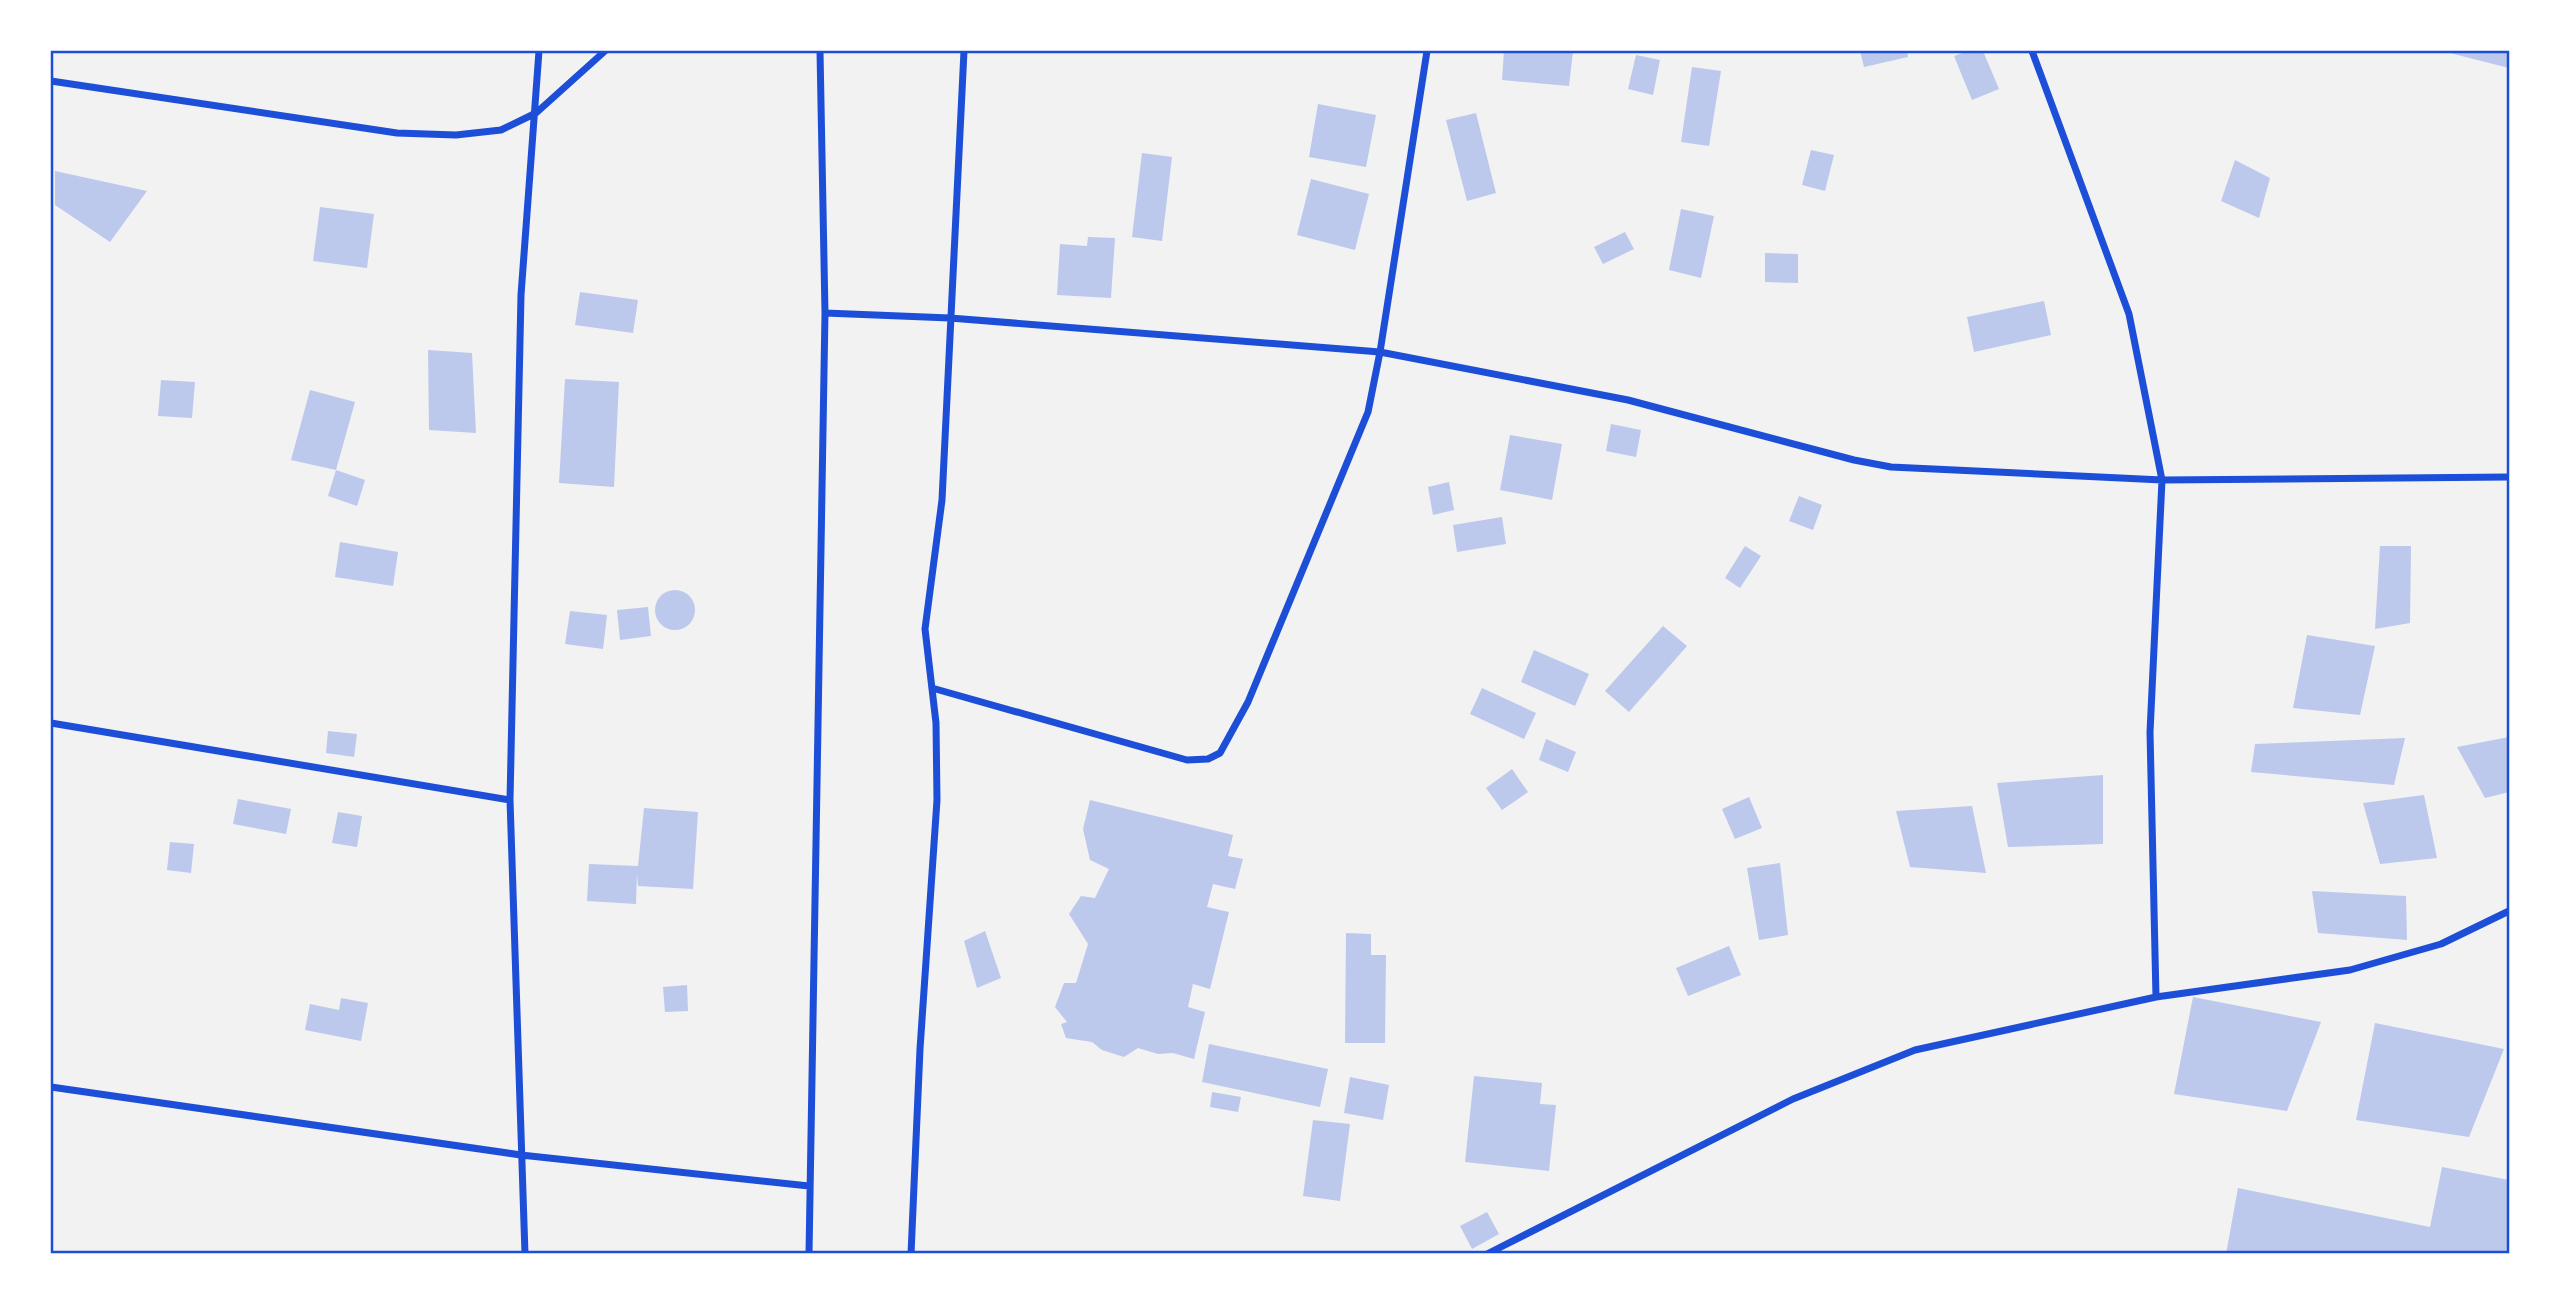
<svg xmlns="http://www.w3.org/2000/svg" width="2560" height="1305" font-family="'IBM Plex Sans',sans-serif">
	<rect width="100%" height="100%" fill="#f2f2f2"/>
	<path fill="#bdc9ec" d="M1504,51H1573L1569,86L1502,80Z
		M1860,51H1907L1908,57L1864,67Z
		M1968,51H1983L1999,89L1972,100L1954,56Z
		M2446,51H2509V68L2446,52Z
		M1636,55L1660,60L1653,95L1628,89Z
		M1692,67L1721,71L1709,146L1681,142Z
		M1318,104L1376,115L1366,167L1309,157Z
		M1476,113L1496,193L1467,201L1446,120Z
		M1811,150L1834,155L1825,191L1802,185Z
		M1142,153L1172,157L1162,241L1132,237Z
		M2235,160L2270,178L2259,218L2221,201Z
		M55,171L147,191L110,242L55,205Z
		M1311,179L1369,194L1355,250L1297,235Z
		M320,207L374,214L367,268L313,261Z
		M1681,209L1714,216L1701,278L1669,270Z
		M1625,232L1634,249L1603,264L1594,247Z
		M1088,237L1115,238L1111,298L1057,295L1060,244L1087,246Z
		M1765,253L1798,254V283L1765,282Z
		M580,292L638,300L633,333L575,325Z
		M2044,301L2051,335L1974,352L1967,317Z
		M428,350L472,353L476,433L429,430Z
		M565,379L619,382L614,487L559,483Z
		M161,380L195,382L192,418L158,416Z
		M310,390L355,402L336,470L291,460Z
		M1611,424L1641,430L1636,457L1606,451Z
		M1510,435L1562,444L1552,500L1500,490Z
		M336,470L365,480L357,506L328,496Z
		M1449,482L1454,510L1433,515L1428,487Z
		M1799,496L1822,505L1813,530L1789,521Z
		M1502,517L1506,544L1457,552L1453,525Z
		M340,542L398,552L393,586L335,577Z
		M1745,546L1761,556L1740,588L1725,578Z
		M2380,546H2411L2410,623L2375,629Z
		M655 610a20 20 0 1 1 40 0a20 20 0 1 1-40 0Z
		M648,607L651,636L620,640L617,610Z
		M570,611L607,615L603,649L565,644Z
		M1663,626L1687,646L1629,712L1605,691Z
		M2307,635L2375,646L2360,715L2293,708Z
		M1534,650L1589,674L1575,706L1521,682Z
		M1482,688L1536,713L1524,739L1470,714Z
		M328,731L357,734L354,757L326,753Z
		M2509,737V792L2485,798L2457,747Z
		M2405,738L2394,785L2251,772L2255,744Z
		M1546,739L1576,752L1568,772L1539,760Z
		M1512,769L1528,792L1502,810L1486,788Z
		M2103,775V844L2008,847L1997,783Z
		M2424,795L2437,858L2380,864L2363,803Z
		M1749,797L1762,828L1735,839L1722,809Z
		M238,799L291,809L286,834L233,824Z
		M1090,800L1233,835L1228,856L1243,859L1235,889L1213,884L1207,907L1229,912L1210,989L1193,984L1188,1007L1205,1012L1194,1059L1173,1053L1158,1054L1138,1048L1124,1057L1102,1050L1092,1042L1066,1038L1061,1024L1067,1022L1055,1007L1064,983H1076L1088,944L1069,914L1081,896L1095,898L1109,869L1090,860L1083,829Z
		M1972,806L1986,873L1910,867L1896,811Z
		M644,808L698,812L693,889L638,886L637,874L636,904L587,901L589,864L638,866Z
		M338,812L362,816L357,847L332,843Z
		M170,842L194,844L191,873L167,870Z
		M1780,863L1788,935L1759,940L1747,868Z
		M2312,891L2406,896L2407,940L2318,933Z
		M985,931L1001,978L977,988L964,941Z
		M1346,933L1371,934V955H1386L1385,1043H1345Z
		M1729,946L1741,975L1688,996L1676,968Z
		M687,985L688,1011L665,1012L663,987Z
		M2193,997L2321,1022L2287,1111L2174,1094Z
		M341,998L368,1003L361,1041L305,1030L310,1004L339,1010Z
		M2375,1023L2504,1049L2469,1137L2356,1120Z
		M1209,1044L1328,1069L1320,1107L1202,1082Z
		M1474,1076L1542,1083L1540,1104L1556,1105L1549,1171L1465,1162Z
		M1350,1077L1389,1085L1383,1120L1344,1113Z
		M1212,1092L1241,1097L1238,1112L1210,1107Z
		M1313,1120L1350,1124L1340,1201L1303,1196Z
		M2442,1167L2509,1180V1254H2226L2238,1188L2430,1227Z
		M1487,1212L1499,1234L1472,1249L1460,1226Z"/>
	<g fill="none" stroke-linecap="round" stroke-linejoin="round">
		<path stroke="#1d4ed8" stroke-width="7" d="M2032,51L2129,314L2162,480L2150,732L2156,997
			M51,81L397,133L456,135L501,130L536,113L605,51
			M825,313L950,318L1380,352L1628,400L1854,460L1891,467L2162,480L2509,477
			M932,688L1187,760L1208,759L1220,753L1248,702L1368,412L1380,352L1427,51
			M51,723L510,800
			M51,1087L521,1155L809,1186
			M525,1254L510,800L521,295L539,51
			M809,1254L825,313L820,51
			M911,1254L920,1049L937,800L936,723L925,629L942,500L964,51
			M1487,1254L1793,1099L1915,1050L2156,997L2350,970L2441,944L2509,911"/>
	</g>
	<rect width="2560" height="1305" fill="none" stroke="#ffffff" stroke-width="105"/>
	<rect x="52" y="52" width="2456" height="1200" fill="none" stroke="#1d4ed8" stroke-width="2.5"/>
</svg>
